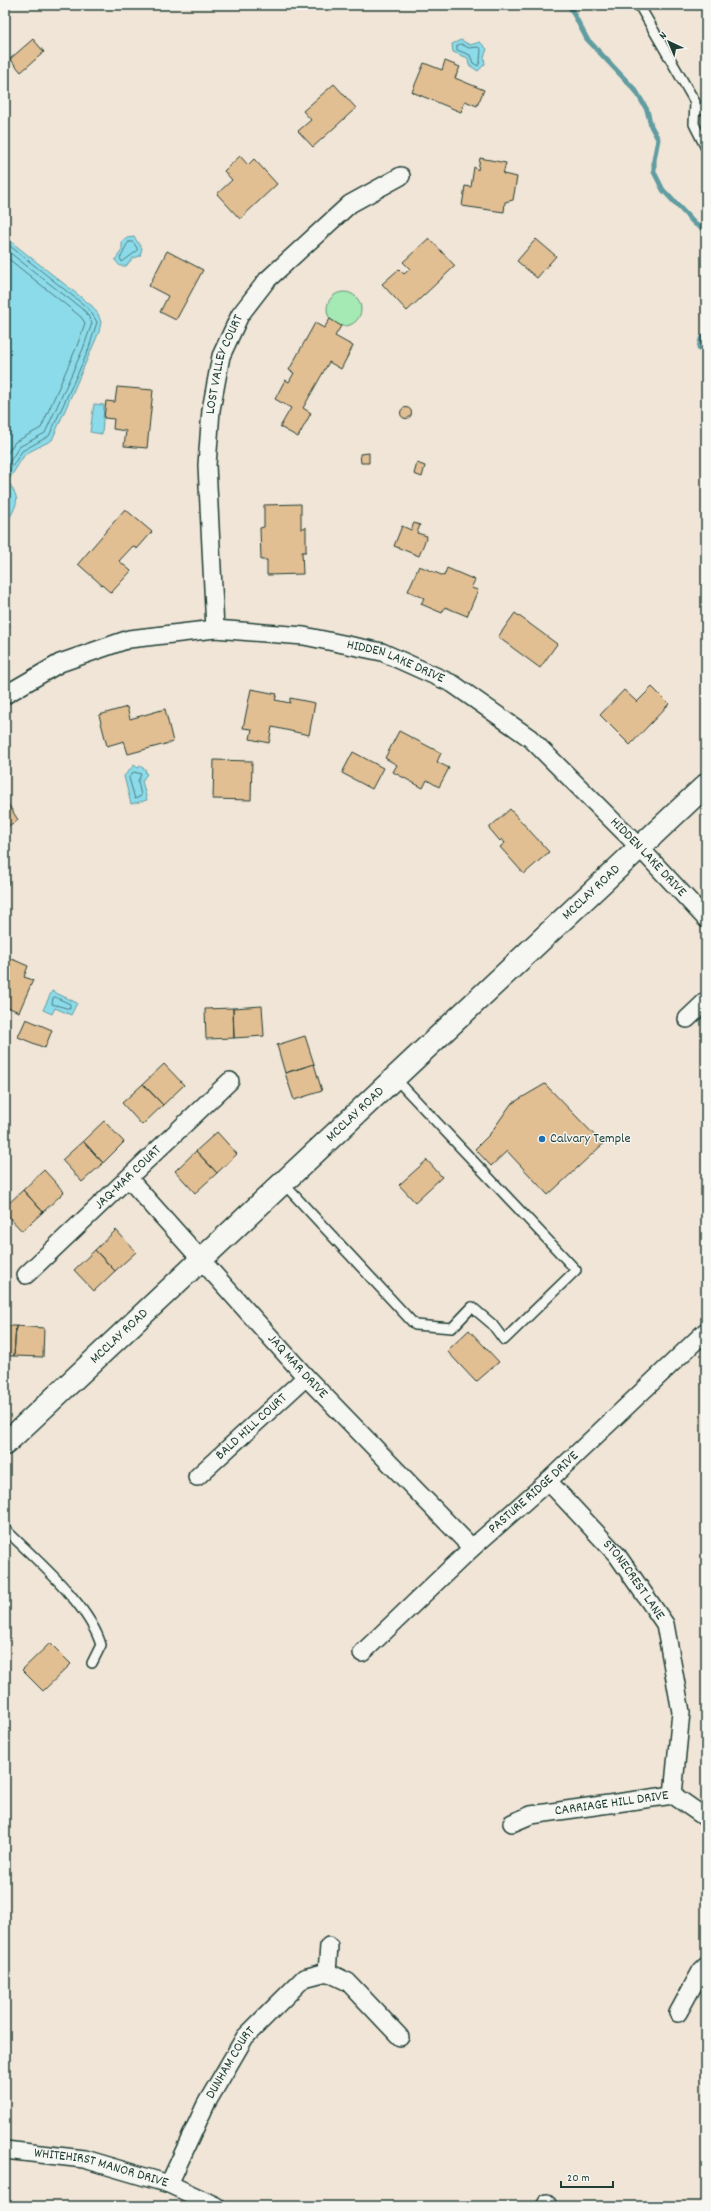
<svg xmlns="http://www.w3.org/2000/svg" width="711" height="2211" font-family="Dekko,sans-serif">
	<rect width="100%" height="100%" fill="#f0e5d6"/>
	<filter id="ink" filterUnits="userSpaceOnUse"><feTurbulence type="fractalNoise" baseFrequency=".025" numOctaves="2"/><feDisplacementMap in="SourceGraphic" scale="8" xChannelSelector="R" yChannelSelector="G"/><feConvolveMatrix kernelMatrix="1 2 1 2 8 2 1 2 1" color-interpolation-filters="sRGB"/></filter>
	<g filter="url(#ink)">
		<path fill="#a5e9b4" stroke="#629374" d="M327 309a17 17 0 1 1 34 0a17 17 0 1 1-34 0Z"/>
		<path fill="#8cdbea" stroke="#609ca1" d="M461,40L470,45L480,42L487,49L484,57L485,64L478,71L469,65L468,58L453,52L452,44Z
			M5,237L92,306L98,314L101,322L99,332L52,440L25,454L8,481C18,498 20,499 10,517L5,518Z
			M134,237L142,248L140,256L133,258L126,266H120L115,260L122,250V242L127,238Z
			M94,404L104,405L102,434L90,432Z
			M134,765L138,768L140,766L146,770L145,772L147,774L142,781L147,800L131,804L124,776Z
			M52,991L77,1003L71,1015L55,1008L52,1014L43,1010Z"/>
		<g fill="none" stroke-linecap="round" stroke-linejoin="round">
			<path stroke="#4b7c7d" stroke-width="1" d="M461,44L469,48L478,47L481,49L480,62L478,66L473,63L470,55L457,50V46Z
				M5,242L89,309L97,322L88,351L49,436L22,451L5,478
				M129,242H133L137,248V251L122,262L120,258C125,252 125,245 129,242Z
				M5,249L86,312L92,323L83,349L45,433L19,447L5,469
				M5,256L81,317L85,323L77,346L41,428L15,442L5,457
				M134,772L141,774L138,781L141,796L135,799L129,778Z
				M55,997L70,1004V1009L52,1004L53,998Z"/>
			<path stroke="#609ca1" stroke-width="5" d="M569,5L587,39L636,91L647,110L651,126L658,139L654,160V172L663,190L695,224L706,231
				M706,335L701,339L699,348L706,356"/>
		</g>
		<path fill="#e2be93" stroke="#1f3d34" d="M33,39L44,52L21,72L10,59Z
			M445,61L460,67L455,78L484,90L477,106L465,101L461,112L412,92L424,63L442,70Z
			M334,84L356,108L313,147L298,131L311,120L303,111Z
			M240,156L248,165L254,159L277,184L240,219L217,194L232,180L224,171Z
			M480,158L506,163L503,174L517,177L513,200L505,202L504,212L462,206L465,186L471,187L474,167L478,170Z
			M429,238L455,266L407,311L382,284L399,269L404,274L410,269L403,262Z
			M536,239L556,256L537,278L517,261Z
			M167,251L203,270L176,320L160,312L168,296L149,286Z
			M330,319L341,326L335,336L353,346L341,369L329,362L303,408L311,413L298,437L280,427L291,408L275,399L285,380L289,382L294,373L289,370L315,323L324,328Z
			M117,387L153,390L147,448L124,446L126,431L113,429L114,419L104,418L106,401L115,402Z
			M400.5 413a5.5 5.5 0 1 1 11 0a5.5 5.5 0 1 1-11 0Z
			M369,453V463H361L360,454Z
			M417,463L425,466L422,477L414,474Z
			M301,504V529L306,527V552H302L303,574L267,575V560H261L260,528L264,527V505Z
			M125,509L152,532L137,549L133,546L119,561L131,571L111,593L78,564Z
			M414,523L420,525L417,533L427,536L419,556L394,546L402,526L411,530Z
			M419,566L444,576L447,568L475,580L471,588L478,590L467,616L445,607L442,613L421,604L424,598L408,591Z
			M515,613L557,644L540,668L498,637Z
			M5,618L10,626L5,630Z
			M652,687L669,704L630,745L600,715L624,690L637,702Z
			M251,689L277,694L275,700L290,703V698L315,703L309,735L272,727L269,743L250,739L252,729L243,728Z
			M127,707L130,719L165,709L173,742L128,754L124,741L107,746L99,715Z
			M399,731L441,753L437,762L449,768L439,787L427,780L423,788L393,772L397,765L385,758Z
			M353,752L383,768L372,789L342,773Z
			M214,760L252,761L251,800L213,799Z
			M5,799L18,820L5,828Z
			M510,809L549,852L524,874L500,847L505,843L502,839L500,841L489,828Z
			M5,865L9,884L5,885Z
			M5,956L28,966L24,977L33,980L19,1012L5,1006Z
			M262,1006L264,1036L234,1038L233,1008Z
			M233,1008L234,1038L206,1039L205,1009Z
			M26,1019L52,1030L45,1048L18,1037Z
			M305,1036L314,1064L285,1073L277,1045Z
			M164,1064L184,1085L163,1105L143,1084Z
			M314,1064L322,1091L294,1100L285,1073Z
			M143,1084L163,1105L142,1125L122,1103Z
			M545,1084L603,1144L548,1195L507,1151L491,1166L475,1149L490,1134L511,1104Z
			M104,1121L124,1142L103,1163L83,1141Z
			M217,1132L237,1154L217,1173L196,1151Z
			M83,1141L103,1163L82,1182L62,1160Z
			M196,1151L217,1173L195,1193L175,1171Z
			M427,1160L442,1177L415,1202L399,1185Z
			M44,1170L64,1192L43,1212L23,1190Z
			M23,1190L43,1212L22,1231L5,1213V1207Z
			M116,1230L136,1252L115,1271L95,1250Z
			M95,1250L115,1271L94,1291L74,1270Z
			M5,1326H16L14,1356H5Z
			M16,1326L44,1328L43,1357L14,1356Z
			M469,1330L499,1362L476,1382L447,1351Z
			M50,1643L71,1664L43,1691L22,1670Z"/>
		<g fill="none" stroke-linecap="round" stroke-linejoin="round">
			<g stroke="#1f3d34" stroke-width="12">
				<path id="lane" d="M639,5L695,102L694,124L706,148
					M695,112L706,106
					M283,1183L415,1325L452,1328L472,1307L492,1324L504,1340L576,1270L395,1078
					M5,1529C36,1560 89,1604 101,1645L92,1663"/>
			</g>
			<g stroke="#1f3d34" stroke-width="20">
				<g id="street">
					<path id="s1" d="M215,629L207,465L211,410L221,356L240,315L267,280L350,204L401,176"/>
					<path id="s2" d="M5,695L60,663L129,639L215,629L304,636L382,652L453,684L530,738L640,848L706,919"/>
					<path d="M687,1019L706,1001"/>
					<path id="s3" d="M129,1179L306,1377L472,1548"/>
					<path id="s4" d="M26,1275L230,1081"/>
					<path id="s5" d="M197,1477L306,1377"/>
					<path id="s6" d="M548,1481L617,1555L665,1624L681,1712L673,1795"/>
					<path id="s7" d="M362,1653L472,1548L548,1481L706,1331"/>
					<path id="s8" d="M512,1823L531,1815L673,1795L706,1818"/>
					<path d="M327,1972L329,1946"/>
					<path d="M678,2013L701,1971L706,1966"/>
					<path id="s9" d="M5,2150L84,2159L169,2184L216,2206"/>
					<path id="s10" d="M169,2184L206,2104L245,2037L304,1978L327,1972L348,1982L400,2037"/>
					<path d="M545,2206L547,2203"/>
				</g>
			</g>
			<g stroke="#1f3d34" stroke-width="25">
				<g id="secondary">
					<path id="s11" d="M5,1444L706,785"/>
				</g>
			</g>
			<use href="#lane" stroke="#f6f6f2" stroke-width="9"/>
			<use href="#street" stroke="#f6f6f2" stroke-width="17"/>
			<use href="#secondary" stroke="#f6f6f2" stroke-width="22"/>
		</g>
	</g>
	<circle fill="#1f6fb2" stroke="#f6f6f2" stroke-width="1.5" cx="542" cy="1139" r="4"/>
	<g text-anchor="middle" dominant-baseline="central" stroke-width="3" stroke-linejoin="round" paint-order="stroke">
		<g font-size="14" fill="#1f3d34" stroke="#f6f6f2">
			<text stroke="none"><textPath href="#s1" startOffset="267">LOST VALLEY COURT</textPath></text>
			<text stroke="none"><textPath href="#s2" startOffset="408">HIDDEN LAKE DRIVE</textPath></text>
			<text stroke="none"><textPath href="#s2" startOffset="732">HIDDEN LAKE DRIVE</textPath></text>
			<text stroke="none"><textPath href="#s11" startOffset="805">MCCLAY ROAD</textPath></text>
			<text stroke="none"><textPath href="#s11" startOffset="481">MCCLAY ROAD</textPath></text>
			<text stroke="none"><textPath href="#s4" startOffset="141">JAQ-MAR COURT</textPath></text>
			<text stroke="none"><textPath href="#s11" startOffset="157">MCCLAY ROAD</textPath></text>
			<text stroke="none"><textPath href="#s3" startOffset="252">JAQ MAR DRIVE</textPath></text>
			<text stroke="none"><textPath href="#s5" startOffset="74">BALD HILL COURT</textPath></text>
			<text stroke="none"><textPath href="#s7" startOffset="235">PASTURE RIDGE DRIVE</textPath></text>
			<text stroke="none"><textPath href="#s6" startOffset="131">STONECREST LANE</textPath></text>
			<text stroke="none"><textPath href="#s8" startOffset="102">CARRIAGE HILL DRIVE</textPath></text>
			<text stroke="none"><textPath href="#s10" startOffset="136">DUNHAM COURT</textPath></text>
			<text stroke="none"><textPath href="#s9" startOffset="98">WHITEHIRST MANOR DRIVE</textPath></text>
		</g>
		<g font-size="14" fill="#1f3d34" stroke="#f6f6f2" text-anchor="start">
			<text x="550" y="1139">Calvary Temple</text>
		</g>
	</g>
	<rect width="711" height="2211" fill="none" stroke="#f6f6f2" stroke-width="20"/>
	<rect x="10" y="10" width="691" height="2191" fill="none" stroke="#1f3d34" stroke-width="1.5" filter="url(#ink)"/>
	<g transform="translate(669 42) rotate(316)" stroke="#f6f6f2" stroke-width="3" paint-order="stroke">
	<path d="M0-3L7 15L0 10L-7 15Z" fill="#1f3d34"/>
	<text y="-6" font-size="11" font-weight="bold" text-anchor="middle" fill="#1f3d34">N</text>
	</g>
	<path d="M561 2181v6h52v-6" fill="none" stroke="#1f3d34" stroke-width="2"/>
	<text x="567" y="2181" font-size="12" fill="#1f3d34" stroke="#f6f6f2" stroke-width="3" paint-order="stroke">20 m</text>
</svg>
